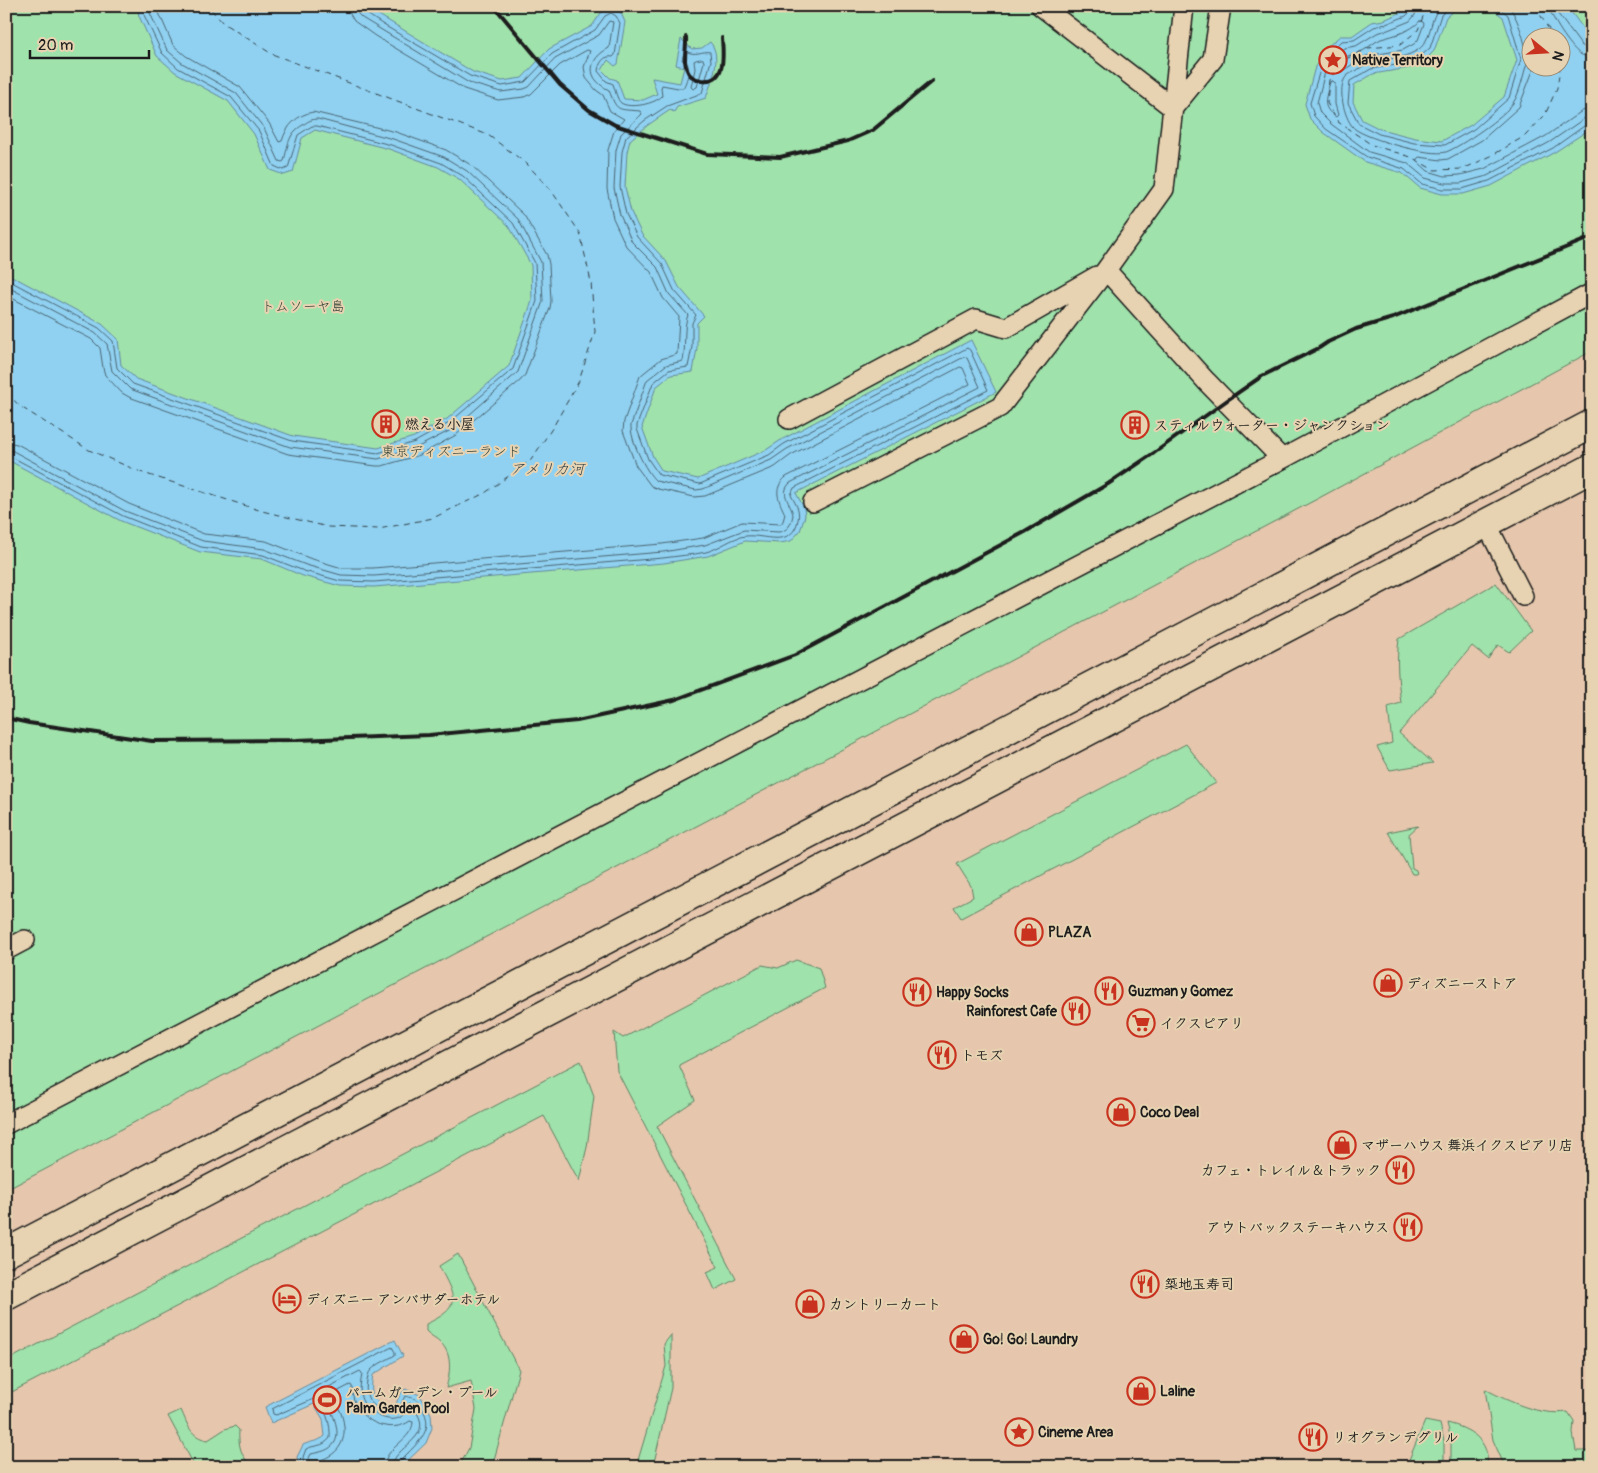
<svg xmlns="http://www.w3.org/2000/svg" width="1598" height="1473" font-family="Pangolin,'Klee One',sans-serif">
	<rect width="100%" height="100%" fill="#e6c7ad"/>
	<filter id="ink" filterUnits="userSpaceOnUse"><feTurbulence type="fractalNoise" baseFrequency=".02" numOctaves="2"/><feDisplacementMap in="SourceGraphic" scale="10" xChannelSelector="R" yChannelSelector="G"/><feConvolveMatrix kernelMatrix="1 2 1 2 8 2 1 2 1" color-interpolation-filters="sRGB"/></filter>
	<g filter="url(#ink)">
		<path fill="#a0e2ab" stroke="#5e7f64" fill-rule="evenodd" d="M6,6H1592V351L1319,498L6,1190ZM1530,38H1560V68H1530Z
			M1496,583L1531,631L1509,652L1498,645L1488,659L1472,646L1399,733L1433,763L1390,770L1377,747L1392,743L1388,707L1401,703C1398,681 1396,661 1399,639Z
			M1186,744L1216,783L961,918L954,907L973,897L971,886L957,864Z
			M1418,826L1409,834L1412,868L1416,870L1417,874H1412L1388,832Z
			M796,960L819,968L825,988L679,1065L695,1100L657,1126L736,1279L715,1290L707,1272L718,1267L617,1071L614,1032L623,1038L762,965L778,968Z
			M581,1061L594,1096L587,1147L579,1181L544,1116L6,1395V1361Z
			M458,1254L519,1370L492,1467H459L469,1448L476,1409L471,1381L446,1388C450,1374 453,1355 441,1343C437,1338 430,1336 426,1331V1324C463,1307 455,1297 439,1266Z
			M671,1335V1388L653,1467H636L666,1366L664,1344Z
			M1485,1389C1510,1402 1539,1416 1568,1412L1574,1421L1573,1433L1576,1451H1588L1592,1459V1467H1505L1493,1440Z
			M181,1410C188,1425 190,1437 208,1440L225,1429L235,1426L239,1430C238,1446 241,1457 253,1467H195L168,1416Z
			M1425,1421L1440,1424L1444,1441V1467H1406Z
			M1447,1423C1469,1428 1491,1440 1487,1467H1451V1440Z"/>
		<path fill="#90d1f1" stroke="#62899c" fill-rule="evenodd" d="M137,6H364L473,72L502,81L522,78L549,49L592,26L601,13L609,7L620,11L625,22L618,64L615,66L608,60L602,70L610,78L617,80L624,99L643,100L657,94L652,78L680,83L684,67L676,65L681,39L692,49L702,48L710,42C723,57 711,82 706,98L677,107L674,112L670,110L648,125L630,140L627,152L625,187L631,212L642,235L666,261L679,287L704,316L697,323V348L693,372L671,375L656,387L642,427L653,457L662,471L698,479L766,450L781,440L971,340L996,392L796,493L804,508L805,516L800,531L791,541L780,543L745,541L708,556L664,563L374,587L340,586L303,576L262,559L200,552L121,521L6,459V273L102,324L118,339L121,365L136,379L293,436L378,448L414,437L447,419L509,366L532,301L531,265L509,226L459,179L438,167L389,149L315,130L302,138L293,172L284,175L270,170L254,134L228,101L175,72L157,56L139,16Z
			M1406,6H1459L1446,17L1434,51L1425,60L1409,68L1373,74L1354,85L1353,102L1362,120L1380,129L1415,138L1442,141L1471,125L1504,97L1517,60L1503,17L1488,6H1567L1592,41V126L1587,131L1555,152L1491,186L1463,194H1442L1420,188L1402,173L1365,162L1323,132L1310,119L1305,104L1315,67L1328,46L1340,36H1352L1372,22L1384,20L1404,11ZM1530,38H1560V68H1530Z
			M395,1340L403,1356L373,1375C369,1397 373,1404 396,1409C396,1401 399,1395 405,1389L420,1395L431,1414L432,1428L426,1443L401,1467H299L297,1457L303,1445C311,1441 318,1442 325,1436L323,1419L314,1404L271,1423L265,1407Z"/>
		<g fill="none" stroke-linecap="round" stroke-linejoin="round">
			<path stroke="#4a6471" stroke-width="1" d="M1410,6L1409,13L1406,16L1386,24L1374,27L1354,40L1341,41L1332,50L1320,70L1310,103L1314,116L1326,129L1367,157L1404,169L1422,184L1443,189H1462L1489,181L1553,148L1587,124L1592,123
				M1417,6L1415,15L1410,21L1388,30L1377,33L1356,46L1344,48L1337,54L1325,72L1317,103L1320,113L1331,124L1369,152L1407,163L1425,178L1444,183H1461L1487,176L1550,142L1585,118L1592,117
				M1441,6C1428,18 1433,42 1416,51C1401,60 1385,58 1369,63C1364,65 1360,68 1356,71C1351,73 1346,75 1344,80C1338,92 1345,121 1355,129C1368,139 1431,157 1446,152C1460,147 1506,115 1513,103C1520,93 1523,75 1527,63C1529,52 1517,13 1508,6
				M1451,6L1441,15L1430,48L1422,55L1408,63L1371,69L1350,81L1348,103L1359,124L1379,134L1414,143L1445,145L1474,129L1509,98L1521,59L1508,15L1497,6
				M1549,6C1550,17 1571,48 1580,54C1584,56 1587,57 1592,57
				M1557,6L1558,14L1581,45L1586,48L1592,49
				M1420,21L1423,22L1424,24L1418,40L1414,44L1403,50L1366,56L1339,73L1336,72C1340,52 1349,58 1361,52C1368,48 1374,42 1381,39C1395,35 1410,32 1420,21Z
				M703,59L704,62L697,87L693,89L691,87L695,69L694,61L696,60Z
				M1534,68L1519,107L1482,140L1448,159L1441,160L1419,157L1417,159V161L1428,171L1445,176L1460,175L1484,169L1546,136L1582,111L1592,109
				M1333,81L1335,83V104L1338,115L1336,117C1320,107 1326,98 1330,82Z
				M6,279L99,328L113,341L117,368L133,384L292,441L378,453L415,442L449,423L513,369L537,301L535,263L513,223L463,176L441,163L391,145L317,126H312L298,135L288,168L283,170L274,166L259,131L231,97L178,68L162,53L144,15L142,6
				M6,286L95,333L107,344L112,371L130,389L290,447L378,459L418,447L453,429L518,372L543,301L541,262L518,219L467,171L444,157L393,139L318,119C312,119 308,121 303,125C288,133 288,146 284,161L282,162L279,161L264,128L236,93L182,63L167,50L150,13L148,6
				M6,295L91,339L100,348L103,368L105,375L122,393L129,397L288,454L376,466H382L420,455L456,435L521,380L525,375L550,308L551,301L549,264L547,255L524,215L471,165L446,150L396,132L313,112C297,115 287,125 282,141L279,142L269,123L240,87L186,56L173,45L156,6
				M6,442L17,444L129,504L204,534L266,541L309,558L342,568H373L662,544L703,538L742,522L781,524L783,521L785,514C779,501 772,489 786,477L970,384L963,368L960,367L791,455L775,467L705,496L694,497L658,489L651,486L636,466L623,431L624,421L640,376L661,359L677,354L679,317L663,298L651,272L626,246L613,218L607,189L608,150L614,131L624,119L610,111L603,95L596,90L586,78L584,67L590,51L587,50L560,65L531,94L524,97L498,100L464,89L375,36L354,21L350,14L349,6
				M6,449L13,451L125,511L203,541L264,549L306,565L341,575L374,576L663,552L705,545L744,530L779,532C789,530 791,524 793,515C791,503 779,494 790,483L980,387L967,358L964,357L787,449L771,460L703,489L696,490L656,481C645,471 630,439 631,425L647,380L666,365L683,361C686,346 683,327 688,315L669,294L657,267L632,242L620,215L614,188L616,150L621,134L642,114L640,111C617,109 617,112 609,90C585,78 588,59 609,48L613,22L609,21L599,35L555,59L529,87L524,89L501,92L469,83L362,18L357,13L356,6
				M6,455L10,456L123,516L201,547L263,555L304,571L340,581L374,582L663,558C677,556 692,555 706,552C719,549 732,537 746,536C763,534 789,548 797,524C801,510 797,507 791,495L794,488L988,390L970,350L967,348L784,444L769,455L700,484L659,475L648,459L637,429V425L653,383L669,370L688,367L692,347V323L696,315L674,290L662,264L637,237L626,214L620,187L622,152L626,137L644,121L667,106L702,93L711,61L710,52C703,50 695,57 686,51L684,52L682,60C685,62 688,63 688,66C690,72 686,83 683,88H678L662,85L661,88L662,96C655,104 630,109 621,103C617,100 615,89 613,84L606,81L598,71C599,63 604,55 613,57L615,55L620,23L616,16L611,13L605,16L595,30L552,54L525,82L502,86L470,76L382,24L364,12L362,6
				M304,1467L303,1457L306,1449C316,1444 322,1448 330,1438C331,1425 326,1406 314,1399L276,1415L273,1414L272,1409L392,1347L395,1352V1355C387,1360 377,1364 371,1370C368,1373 368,1377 367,1381C363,1402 376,1410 394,1413L400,1410L401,1404L405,1396L416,1399C435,1424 427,1434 407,1454C403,1458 399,1461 398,1467
				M310,1467L309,1458L311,1454C320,1452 330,1451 335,1442C342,1429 329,1403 320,1394L319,1392L360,1371L362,1373C361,1382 359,1389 361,1397C366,1416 404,1432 407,1405L410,1403C413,1406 415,1409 417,1413C433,1439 393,1446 392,1467
				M318,1467V1461C342,1454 349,1436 341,1413C339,1407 334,1401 331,1395L350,1385L352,1386C352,1392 353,1398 355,1403C363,1423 392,1434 410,1421L413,1422C412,1441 385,1446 384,1467"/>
			<path stroke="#334047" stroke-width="1" stroke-dasharray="6 5" stroke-linecap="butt" d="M1427,6L1418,30L1400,45L1368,48L1344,60L1329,80L1327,103L1338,122L1372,145L1411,157L1434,170L1463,169L1491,156L1525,136L1545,115L1557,88L1560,68
				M1535,6L1554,38
				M6,393L21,407L89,450L143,473L262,511L328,527L379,529L433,518L485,493L531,460L553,427L579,381L595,332L591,282L580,233L553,193L527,164L488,135L272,54L223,23L208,6"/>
			<g stroke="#1c1c1c" stroke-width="22">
				<path id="lane" d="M1041,6L1173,108L1213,59L1221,6
					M1184,6L1164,189L1106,270L1206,381L1282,459
					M789,419L976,319L1006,328L1097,276
					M813,502L1000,407L1106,270
					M1486,523L1523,596
					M6,950L25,940
					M6,1124L1282,459L1592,293"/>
			</g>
			<g stroke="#1c1c1c" stroke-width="31">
				<path id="secondary" d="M6,1253L1592,424
					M6,1296L1592,468"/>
			</g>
			<use href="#lane" stroke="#e7d3b1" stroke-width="19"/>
			<use href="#secondary" stroke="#e7d3b1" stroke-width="28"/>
			<path stroke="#1c1c1c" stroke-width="4" d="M494,6L560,85L589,110L615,125L707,154L780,157L848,141L873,130L932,81
				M686,37C687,48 682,62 688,72C690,77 696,79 701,80C727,84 723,54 722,38
				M6,718L29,723L152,741L297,740L429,735L577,721L674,700L795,655L1025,532L1108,484L1154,453L1226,401L1262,376L1319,348L1328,342L1356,329L1393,318L1592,237"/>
		</g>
	</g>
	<defs>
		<g id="sight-ring" transform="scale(1.4375)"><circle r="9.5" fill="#e7d3b1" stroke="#c8321e" stroke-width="1.5"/><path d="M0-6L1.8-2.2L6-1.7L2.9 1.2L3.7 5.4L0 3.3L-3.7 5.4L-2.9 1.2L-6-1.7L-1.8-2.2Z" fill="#c8321e"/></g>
		<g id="building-ring" transform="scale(1.4375)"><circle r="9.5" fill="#e7d3b1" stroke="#c8321e" stroke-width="1.5"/><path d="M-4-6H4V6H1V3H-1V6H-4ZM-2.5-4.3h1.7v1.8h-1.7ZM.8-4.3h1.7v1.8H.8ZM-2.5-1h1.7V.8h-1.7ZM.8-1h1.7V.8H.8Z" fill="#c8321e"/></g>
		<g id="shop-ring" transform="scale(1.4375)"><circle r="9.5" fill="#e7d3b1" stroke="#c8321e" stroke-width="1.5"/><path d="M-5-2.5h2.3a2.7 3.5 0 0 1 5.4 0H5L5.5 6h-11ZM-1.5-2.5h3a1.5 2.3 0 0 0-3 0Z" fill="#c8321e"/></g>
		<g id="restaurant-ring" transform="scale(1.4375)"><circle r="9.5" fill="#e7d3b1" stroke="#c8321e" stroke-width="1.5"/><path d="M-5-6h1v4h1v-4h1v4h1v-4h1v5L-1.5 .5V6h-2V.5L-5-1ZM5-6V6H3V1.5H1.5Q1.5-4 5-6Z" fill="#c8321e"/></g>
		<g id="supermarket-ring" transform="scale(1.4375)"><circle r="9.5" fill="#e7d3b1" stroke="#c8321e" stroke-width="1.5"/><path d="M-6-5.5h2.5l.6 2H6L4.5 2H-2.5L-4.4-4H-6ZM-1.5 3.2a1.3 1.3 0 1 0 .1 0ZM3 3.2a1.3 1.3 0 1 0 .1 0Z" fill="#c8321e"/></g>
		<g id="hotel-ring" transform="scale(1.4375)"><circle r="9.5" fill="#e7d3b1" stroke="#c8321e" stroke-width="1.5"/><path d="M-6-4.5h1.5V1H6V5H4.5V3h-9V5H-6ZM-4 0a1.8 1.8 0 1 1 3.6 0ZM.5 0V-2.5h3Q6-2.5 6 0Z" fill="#c8321e"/></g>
		<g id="stadium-ring" transform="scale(1.4375)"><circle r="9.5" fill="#e7d3b1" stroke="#c8321e" stroke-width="1.5"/><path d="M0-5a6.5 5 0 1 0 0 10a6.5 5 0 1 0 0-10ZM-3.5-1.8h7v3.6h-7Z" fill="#c8321e"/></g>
	</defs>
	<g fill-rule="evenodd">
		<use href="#sight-ring" x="1333" y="60"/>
		<use href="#building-ring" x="386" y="424"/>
		<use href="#building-ring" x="1135" y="425"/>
		<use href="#shop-ring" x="1029" y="932"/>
		<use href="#shop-ring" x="1388" y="983"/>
		<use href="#restaurant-ring" x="1109" y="991"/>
		<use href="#restaurant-ring" x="917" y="992"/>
		<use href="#restaurant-ring" x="1076" y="1011"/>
		<use href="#supermarket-ring" x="1141" y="1023"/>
		<use href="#restaurant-ring" x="942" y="1055"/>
		<use href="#shop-ring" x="1121" y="1112"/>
		<use href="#shop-ring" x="1342" y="1145"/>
		<use href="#restaurant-ring" x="1400" y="1170"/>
		<use href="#restaurant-ring" x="1408" y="1227"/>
		<use href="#restaurant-ring" x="1145" y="1284"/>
		<use href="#hotel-ring" x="287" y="1299"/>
		<use href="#shop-ring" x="810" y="1304"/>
		<use href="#shop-ring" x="964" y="1339"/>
		<use href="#shop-ring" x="1141" y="1391"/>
		<use href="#stadium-ring" x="327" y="1400"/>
		<use href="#sight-ring" x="1019" y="1432"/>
		<use href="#restaurant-ring" x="1313" y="1437"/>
	</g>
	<g text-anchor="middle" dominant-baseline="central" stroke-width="4" stroke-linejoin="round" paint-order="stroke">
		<g font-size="14" font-weight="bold" fill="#1c1c1c" stroke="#e7d3b1" text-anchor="start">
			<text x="1352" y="60">Native Territory</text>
			<text x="405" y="424">燃える小屋</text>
			<text x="1154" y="425">スティルウォーター・ジャンクション</text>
			<text x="1048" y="932">PLAZA</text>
			<text x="1407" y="983">ディズニーストア</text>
			<text x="1128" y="991">Guzman y Gomez</text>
			<text x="936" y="992">Happy Socks</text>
			<text x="1057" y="1011" text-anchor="end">Rainforest Cafe</text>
			<text x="1160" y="1023">イクスピアリ</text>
			<text x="961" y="1055">トモズ</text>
			<text x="1140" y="1112">Coco Deal</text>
			<text x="1361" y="1145">マザーハウス 舞浜イクスピアリ店</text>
			<text x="1381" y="1170" text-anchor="end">カフェ・トレイル＆トラック</text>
			<text x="1389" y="1227" text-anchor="end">アウトバックステーキハウス</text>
			<text x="1164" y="1284">築地玉寿司</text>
			<text x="306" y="1299">ディズニー アンバサダーホテル</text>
			<text x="829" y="1304">カントリーカート</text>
			<text x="983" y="1339">Go! Go! Laundry</text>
			<text x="1160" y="1391">Laline</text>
			<text x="346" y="1392">パームガーデン・プール<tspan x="346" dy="16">Palm Garden Pool</tspan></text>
			<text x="1038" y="1432">Cineme Area</text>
			<text x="1332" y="1437">リオグランデグリル</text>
		</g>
		<g font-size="14" fill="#364439" stroke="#e7d3b1">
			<text x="303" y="306">トムソーヤ島</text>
			<text x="451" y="451">東京ディズニーランド</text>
		</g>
		<g font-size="15" font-style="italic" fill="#334047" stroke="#e7d3b1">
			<text x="547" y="469">アメリカ河</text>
		</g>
	</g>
	<rect width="1598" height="1473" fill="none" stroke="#e7d3b1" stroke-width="25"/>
	<rect x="12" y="12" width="1573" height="1448" fill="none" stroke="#1c1c1c" stroke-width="2" filter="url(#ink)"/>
	<g transform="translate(1546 52) rotate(108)"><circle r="24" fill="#e7d3b1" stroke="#968a75"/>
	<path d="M0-4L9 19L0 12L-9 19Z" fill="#c8321e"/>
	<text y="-8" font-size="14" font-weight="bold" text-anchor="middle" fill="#1c1c1c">N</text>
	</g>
	<path d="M30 50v8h119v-8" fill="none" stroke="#1c1c1c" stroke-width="2.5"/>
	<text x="38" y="50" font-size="15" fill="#1c1c1c" stroke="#e7d3b1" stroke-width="4" paint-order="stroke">20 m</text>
</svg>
